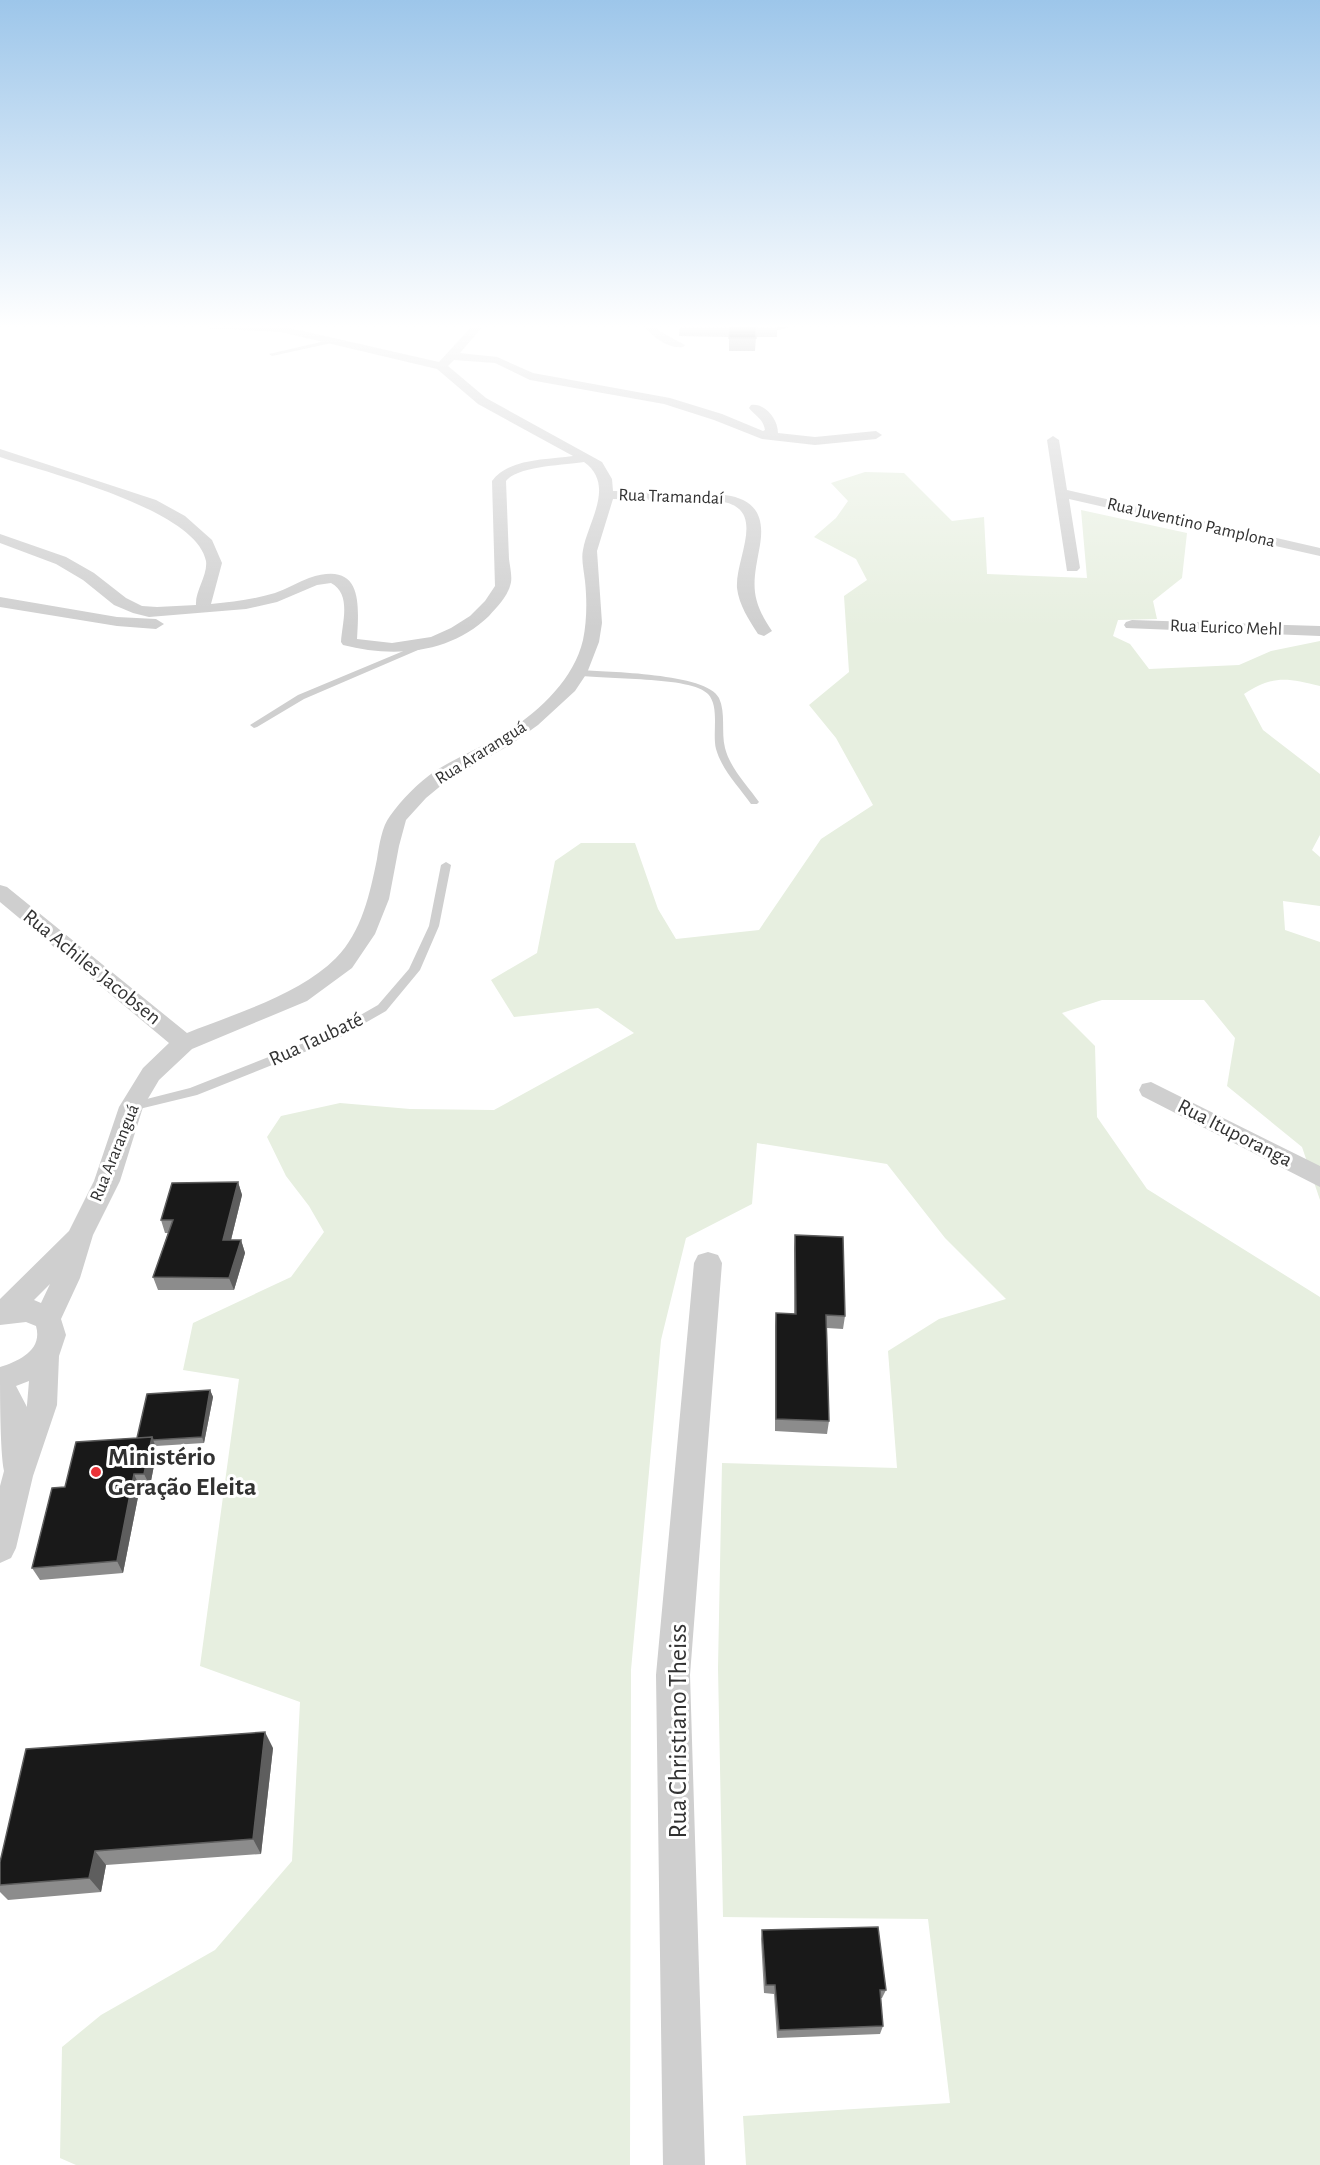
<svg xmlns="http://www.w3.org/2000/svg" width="1320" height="2165" font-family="'Alegreya Sans',sans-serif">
	<rect width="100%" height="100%" fill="#fff"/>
	<path fill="#e7efe0" d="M865,472L904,473L952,521L984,517L987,574L1087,578L1081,510L1187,533L1182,578L1153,601L1157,619L1118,620L1113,636L1130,644L1149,669L1239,665L1271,651L1320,641V686C1287,678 1273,675 1244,694L1263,730L1320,774V835L1312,850L1320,857V906L1283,901L1285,930L1320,942V1200L1302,1147L1227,1086L1235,1038L1204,1000H1102L1062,1013L1095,1046L1097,1117L1147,1189L1320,1297V2165H746L743,2116L950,2103L928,1919L723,1917L718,1668L722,1463L897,1468L888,1351L939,1319L1006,1299L945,1238L887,1164L757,1143L752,1204L686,1238L661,1340L631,1670L630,2165H76L60,2158L62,2047L101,2015L215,1950L292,1861L300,1702L200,1666L239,1379L183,1370L193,1323L291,1277L324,1232L309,1206L286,1176L267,1137L281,1116L340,1103L410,1109L494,1110L634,1033L598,1008L514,1017L491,980L537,953L555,861L581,843H635L658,909L676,939L759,930L821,839L873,805L836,738L809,705L849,672L844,596L867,580L856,559L814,537L836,518L848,501L831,483Z"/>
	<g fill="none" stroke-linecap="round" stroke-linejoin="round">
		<path fill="#cfcfcf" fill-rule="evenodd" d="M334,339L336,342L272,356L269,354Z
			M425,642L432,644L304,699L257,727L254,728L250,725L298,695Z
			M579,670C607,672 707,673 719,698C726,713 721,732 725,748C730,768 747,785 759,802L757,804H751C739,787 722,770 716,749C712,733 720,707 708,694C692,676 603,680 576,675L575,673Z
			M446,862L451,865L439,926L420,970L386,1011L337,1039L197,1095L131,1111L127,1110L125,1107L127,1104L190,1088L329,1033L378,1005L409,969L429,926L441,865Z"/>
		<path fill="#cfcfcf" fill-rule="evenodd" d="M195,325L281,326L439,362L473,325H484L460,353L497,357L533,373L670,398L722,414L763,431L765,430C763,418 755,416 749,408L751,405C765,403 778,419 778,433L815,437L876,431L882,435L876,439L815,445L762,439L714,420L664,404L530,380L495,363L454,360L448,366L486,398L602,462L612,479L613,491C638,491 662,492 687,493C725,494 769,491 760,545C753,583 749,597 772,631L764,636L758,634C749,620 739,605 737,588C735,557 769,508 719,501L613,499L597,551L602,623L599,642L587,673L575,691L538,725L510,745L449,779L426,798L406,820L399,846L389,899L375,934L352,968L307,1001L192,1049L159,1080L143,1107L120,1181L93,1235L80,1278L61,1319L66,1335L59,1356L57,1405L33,1476L16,1548L11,1558L0,1563V1486L4,1471C0,1451 0,1391 0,1367C19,1361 43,1350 36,1326L26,1322L0,1325V1299L69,1231L94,1181L119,1107L143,1068L169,1043L0,902V885L7,887L187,1033C234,1014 299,995 336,958C362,932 370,893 377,859C379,846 382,826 390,816C402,799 418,783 435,771C454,759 475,750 495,739C532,718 573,683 583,640C587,621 587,600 585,581C584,571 581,559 583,550C588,521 616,485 584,462C566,465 517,466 506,481C507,507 508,533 509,559C510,567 513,579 510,586C507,597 496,608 489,616C450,654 393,658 343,645L341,642C342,623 352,594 331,583L317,585L277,602L246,609L149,617L133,613L114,605L83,580L56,564L0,543V534L66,557L94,573L126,598L142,606L157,607L196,605C195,591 208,575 206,561C196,509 47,473 0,457V449L156,500L185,516L212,540L222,563L211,604C233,602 255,599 275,593C287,589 298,582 309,578C363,560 359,604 357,639L392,643L431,637L451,628L470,616L485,601L495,586L492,481C509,458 547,460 573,456L478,404L437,369L281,332L200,328ZM50,1284L41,1303L34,1300ZM29,1381L27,1405V1407L16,1386Z
			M644,325H655L661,332L685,345L683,347C668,349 651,336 644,325Z
			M1053,436L1059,440L1067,490L1320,548V556L1069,499L1080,568L1077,571H1067L1047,440Z
			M0,597L117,617L156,619L164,624L156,629L117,626L0,607Z
			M1132,620L1320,626V636L1126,628L1124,625L1126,622Z
			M1151,1082L1320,1166V1187L1142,1096L1139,1090L1142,1084Z
			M708,1252L718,1255L722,1263L690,1675L705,2165H663L656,1675L694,1263L698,1255Z"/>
	</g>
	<path fill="#8c8c8c" d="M680,325H799L777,330V337H756L755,351H729V337L679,336Z
		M238,1182L242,1195L231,1240H241L245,1253L234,1290H158L153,1277L168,1233H165L161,1220Z
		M795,1235L845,1316L843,1329L827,1328L829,1421L827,1434L775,1431V1326L776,1313L794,1314V1248Z
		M210,1390L213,1397L204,1443L156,1446L157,1450L150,1486L140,1487L123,1573L40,1580L32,1568L65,1487L137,1438Z
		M273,1748L261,1854L106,1865L101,1892L8,1900L0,1892V1862Z
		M762,1930L886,1990L882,1998H880L883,2026L880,2034L777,2038L774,1994L764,1993L761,1939Z"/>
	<path fill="#5e5e5e" d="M777,325H799L777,330V337Z
		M238,1182L242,1195L228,1252L223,1240Z
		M241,1240L245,1253L234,1290L229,1278Z
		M210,1390L213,1397L204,1443L202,1437Z
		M152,1437L157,1450L150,1486L144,1474Z
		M134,1474L140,1487L123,1573L117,1561Z
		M265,1732L273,1748L261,1854L253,1839Z
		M95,1851L106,1865L101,1892L89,1878Z"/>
	<path fill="#191919" stroke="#5e5e5e" stroke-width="1.5" d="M729,325H755L756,338H729Z
		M238,1182L223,1240H241L229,1278L153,1277L173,1220H161L172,1183Z
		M795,1235L843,1237L845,1316L826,1315L829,1421L776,1419V1313L796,1314Z
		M210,1390L202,1437L153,1440L152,1437L137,1438L147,1394Z
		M152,1437L144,1474H134L117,1561L32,1568L52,1488L65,1487L76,1442Z
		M265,1732L253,1839L95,1851L89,1878L0,1885V1862L26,1749Z
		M878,1927L886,1990H880L883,2026L779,2030L775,1985H766L762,1930Z"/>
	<linearGradient id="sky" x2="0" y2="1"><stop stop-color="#9dc6ea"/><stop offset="0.52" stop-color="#fff"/><stop offset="1" stop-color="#fff" stop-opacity="0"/></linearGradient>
	<rect width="1320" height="628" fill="url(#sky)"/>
	<circle fill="#ea3338" stroke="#fff" stroke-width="2" cx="96" cy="1472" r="6"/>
	<g text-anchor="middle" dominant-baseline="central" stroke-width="6" stroke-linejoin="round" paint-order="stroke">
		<g font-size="18" fill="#323232" stroke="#fff">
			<text transform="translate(671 497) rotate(2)">Rua Tramandaí</text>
			<text transform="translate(1191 523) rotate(13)">Rua Juventino Pamplona</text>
			<text transform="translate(1226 628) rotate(2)">Rua Eurico Mehl</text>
			<text transform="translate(481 753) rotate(-32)">Rua Araranguá</text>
			<text transform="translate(115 1153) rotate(-68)">Rua Araranguá</text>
		</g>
		<g font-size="21" fill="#323232" stroke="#fff">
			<text transform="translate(92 967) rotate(39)">Rua Achiles Jacobsen</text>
			<text transform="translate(316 1039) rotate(-25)">Rua Taubaté</text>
			<text transform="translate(1235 1133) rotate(27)">Rua Ituporanga</text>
		</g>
		<g font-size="26" font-weight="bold" fill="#323232" stroke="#fff" text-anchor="start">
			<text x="108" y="1457">Ministério<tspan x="108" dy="30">Geração Eleita</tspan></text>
		</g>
		<g font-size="26" fill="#323232" stroke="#fff">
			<text transform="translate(678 1731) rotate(-90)">Rua Christiano Theiss</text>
		</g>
	</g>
</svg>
